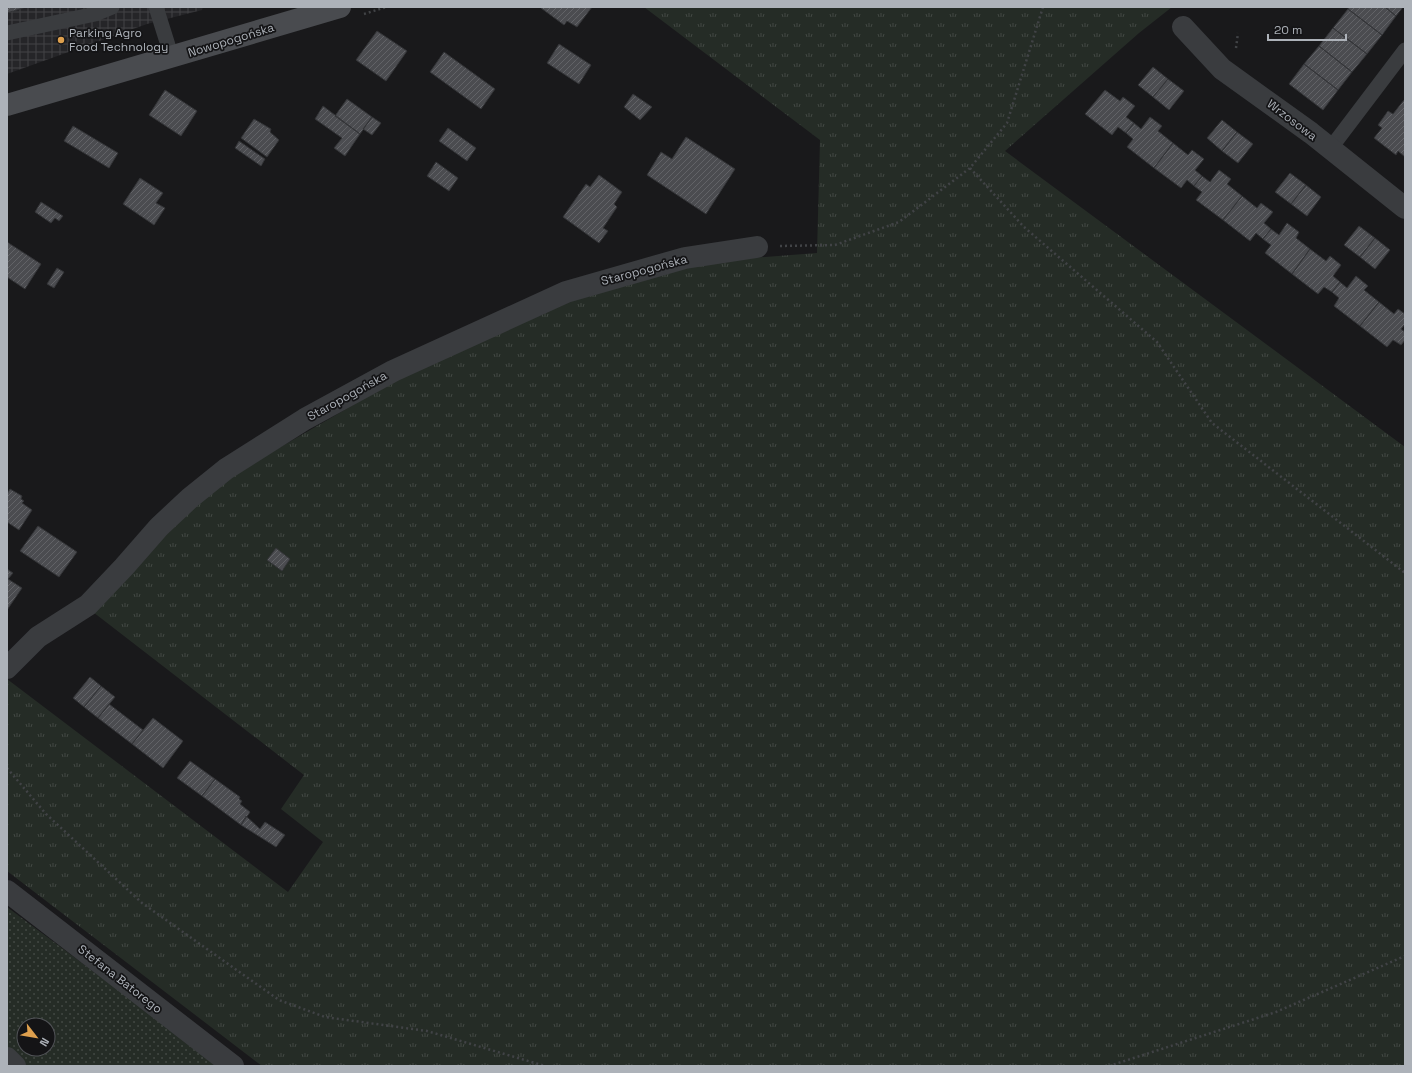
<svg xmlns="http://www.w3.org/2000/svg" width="1412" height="1073" font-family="'Space Grotesk',sans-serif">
	<defs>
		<pattern id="industrial-grid" width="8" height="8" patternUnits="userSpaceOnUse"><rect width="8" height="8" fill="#252528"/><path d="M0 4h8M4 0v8" fill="none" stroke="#424245"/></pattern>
		<pattern id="grass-tufts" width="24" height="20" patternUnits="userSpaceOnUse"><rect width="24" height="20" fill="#252c26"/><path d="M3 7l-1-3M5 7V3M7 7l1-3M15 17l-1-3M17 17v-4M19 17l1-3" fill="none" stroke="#424843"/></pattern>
		<pattern id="garden-dots" width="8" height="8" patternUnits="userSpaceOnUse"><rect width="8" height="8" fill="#252c26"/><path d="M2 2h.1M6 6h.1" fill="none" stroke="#424843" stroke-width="1.8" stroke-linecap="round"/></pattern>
		<pattern id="building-hatch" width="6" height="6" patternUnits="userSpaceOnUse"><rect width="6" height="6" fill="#4b4c50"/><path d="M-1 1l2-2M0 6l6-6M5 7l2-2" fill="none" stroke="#626367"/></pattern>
	</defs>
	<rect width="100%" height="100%" fill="#19191b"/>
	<path fill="url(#industrial-grid)" d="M7,7H203L202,10L147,24L7,74Z"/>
	<path fill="url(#grass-tufts)" d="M644,7H1172L1139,33L1005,151L1405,447V1066H262L7,871V679L288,892L323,842L281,809L304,775L93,612L168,532L222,481L398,379L569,299L686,263L817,253L820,140Z"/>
	<path fill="url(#garden-dots)" fill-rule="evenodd" d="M7,907L220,1066H14L7,1059ZM24,1025H48V1049H24Z"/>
	<path fill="url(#building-hatch)" stroke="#333437" d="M7,7H26L7,13Z
		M542,7H592L577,27L567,21L564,25L541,8Z
		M1349,7H1385L1396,16L1382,35L1348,9Z
		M1385,7H1403L1396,16Z
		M1348,9L1382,35L1367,54L1333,28Z
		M1333,28L1367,54L1352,72L1319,46Z
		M377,31L407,51L386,81L356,60Z
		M559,44L591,65L579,84L547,63Z
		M1319,46L1352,72L1338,90L1304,64Z
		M444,52L495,89L481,109L430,72Z
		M1304,64L1338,90L1323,110L1289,84Z
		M1153,67L1168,79L1153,97L1138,85Z
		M1168,79L1184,91L1169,110L1153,97Z
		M165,90L197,111L181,136L149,115Z
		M1105,90L1120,101L1123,97L1135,106L1126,117L1134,123L1126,133L1118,127L1112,135L1085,114Z
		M633,94L652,107L640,120L624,107Z
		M347,99L372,117L360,134L335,116Z
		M1404,100H1405V157L1398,151L1396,155L1374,138L1382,128L1378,125L1388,111L1393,114Z
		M323,106L360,134L345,156L334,148L342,138L315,119Z
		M372,117L381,123L372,135L363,129Z
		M1150,117L1162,126L1158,131L1173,143L1154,168L1127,147L1133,139L1126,133L1134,123L1141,129Z
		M254,119L271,129L270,132L279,140L267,157L241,138Z
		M1222,120L1237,132L1222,151L1207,138Z
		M73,126L118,153L109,168L64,141Z
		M448,128L476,148L467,161L439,141Z
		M1237,132L1253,144L1238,163L1222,151Z
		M686,137L735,169L706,214L647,175L661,152L672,159Z
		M239,141L265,159L261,166L235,148Z
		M1173,143L1188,155L1192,150L1204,159L1195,170L1202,176L1194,186L1187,180L1181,188L1154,168Z
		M436,162L458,178L449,191L427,176Z
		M1219,170L1231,179L1227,184L1242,196L1223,220L1196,200L1202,192L1194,186L1202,176L1210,182Z
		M1290,173L1306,185L1291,204L1275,192Z
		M599,175L622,192L614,204L617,207L603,228L608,231L599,243L563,217L586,184L590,187Z
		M140,178L163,193L156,203L165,208L154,225L123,204Z
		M1306,185L1321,197L1307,216L1291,204Z
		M1242,196L1257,208L1261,203L1273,212L1264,223L1271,229L1263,239L1256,233L1250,241L1223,220Z
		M41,202L63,216L59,221L55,218L51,223L35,212Z
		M1287,223L1299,232L1296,238L1310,249L1292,274L1265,253L1271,245L1263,239L1271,229L1279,235Z
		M1359,226L1375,238L1360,257L1344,245Z
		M1375,238L1390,250L1375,269L1360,257Z
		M7,242L41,264L25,289L7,277Z
		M1310,249L1326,261L1330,256L1341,265L1333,276L1340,282L1332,292L1324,287L1318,294L1292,274Z
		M57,268L64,272L54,288L47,284Z
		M1356,276L1368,286L1364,290L1379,302L1360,326L1334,306L1339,298L1332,292L1340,282L1347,288Z
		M1379,302L1394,314L1398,309L1405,314V324L1401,329L1405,332V340L1401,345L1393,340L1387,347L1360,326Z
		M10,489L22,496L21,499L24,501L22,503L32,510L19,530L7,522V494Z
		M38,526L77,552L59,577L20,551Z
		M276,548L290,559L282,571L267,560Z
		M7,569L13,573L8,579L22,588L7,610Z
		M90,677L101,686L84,707L73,698Z
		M101,686L115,697L98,718L84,707Z
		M109,704L143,730L132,744L98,718Z
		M153,718L183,741L163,768L132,744Z
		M190,761L215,779L202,796L177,778Z
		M215,779L240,797L239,799L242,801L240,804L250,812L241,825L202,796Z
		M246,816L260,829L265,822L285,835L276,847L241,825Z"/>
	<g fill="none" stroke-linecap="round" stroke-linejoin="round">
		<path stroke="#414346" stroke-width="2.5" stroke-dasharray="2 3" stroke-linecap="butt" d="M364,14L386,7
			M1236,48L1238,33
			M970,168L1024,227L1157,342L1212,423L1405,573
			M780,246L835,245L899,222L970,168L1007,123L1043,7
			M7,768L46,814L142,903L279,1000L325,1017L427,1031L545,1066
			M1109,1066L1276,1012L1405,956"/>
		<path stroke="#3a3c3f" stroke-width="15" d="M156,7L172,58
			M7,33L95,14L112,7
			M1330,149L1405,50"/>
		<path stroke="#3a3c3f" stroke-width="22" d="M1183,27L1222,69L1311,133L1405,208
			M7,668L38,637L88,605L124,567L159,527L190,498L226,469L305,419L393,371L566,292L685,258L757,247
			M7,891L233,1066
			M7,1058L15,1066"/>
		<path stroke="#494b4f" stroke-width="22" d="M7,105L340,7"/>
	</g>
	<circle fill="#dea04e" stroke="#141416" stroke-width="1.5" cx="61" cy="40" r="4"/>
	<g text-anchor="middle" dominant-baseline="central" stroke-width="3.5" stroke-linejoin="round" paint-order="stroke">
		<g font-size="12" fill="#adb2b9" stroke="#141416" text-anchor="start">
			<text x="69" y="33">Parking Agro<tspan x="69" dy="14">Food Technology</tspan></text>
		</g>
		<g font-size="12" fill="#adb2b9" stroke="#141416">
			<text transform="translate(231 40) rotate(-17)">Nowopogońska</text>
			<text transform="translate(1292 120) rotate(37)">Wrzosowa</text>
			<text transform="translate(644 270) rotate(-15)">Staropogońska</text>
			<text transform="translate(347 396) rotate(-29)">Staropogońska</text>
			<text transform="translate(120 979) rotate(38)">Stefana Batorego</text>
		</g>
	</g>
	<rect width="1412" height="1073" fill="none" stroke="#adb2b9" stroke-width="16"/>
	<g transform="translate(36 1037) rotate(121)"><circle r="19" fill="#141416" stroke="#515357"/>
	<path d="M0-3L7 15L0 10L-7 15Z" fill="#dea04e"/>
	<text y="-6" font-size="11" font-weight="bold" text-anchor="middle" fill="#adb2b9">N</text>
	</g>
	<path d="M1268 34v6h78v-6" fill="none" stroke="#adb2b9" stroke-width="2"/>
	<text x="1274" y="34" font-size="12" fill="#adb2b9" stroke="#141416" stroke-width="3" paint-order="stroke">20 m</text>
</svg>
